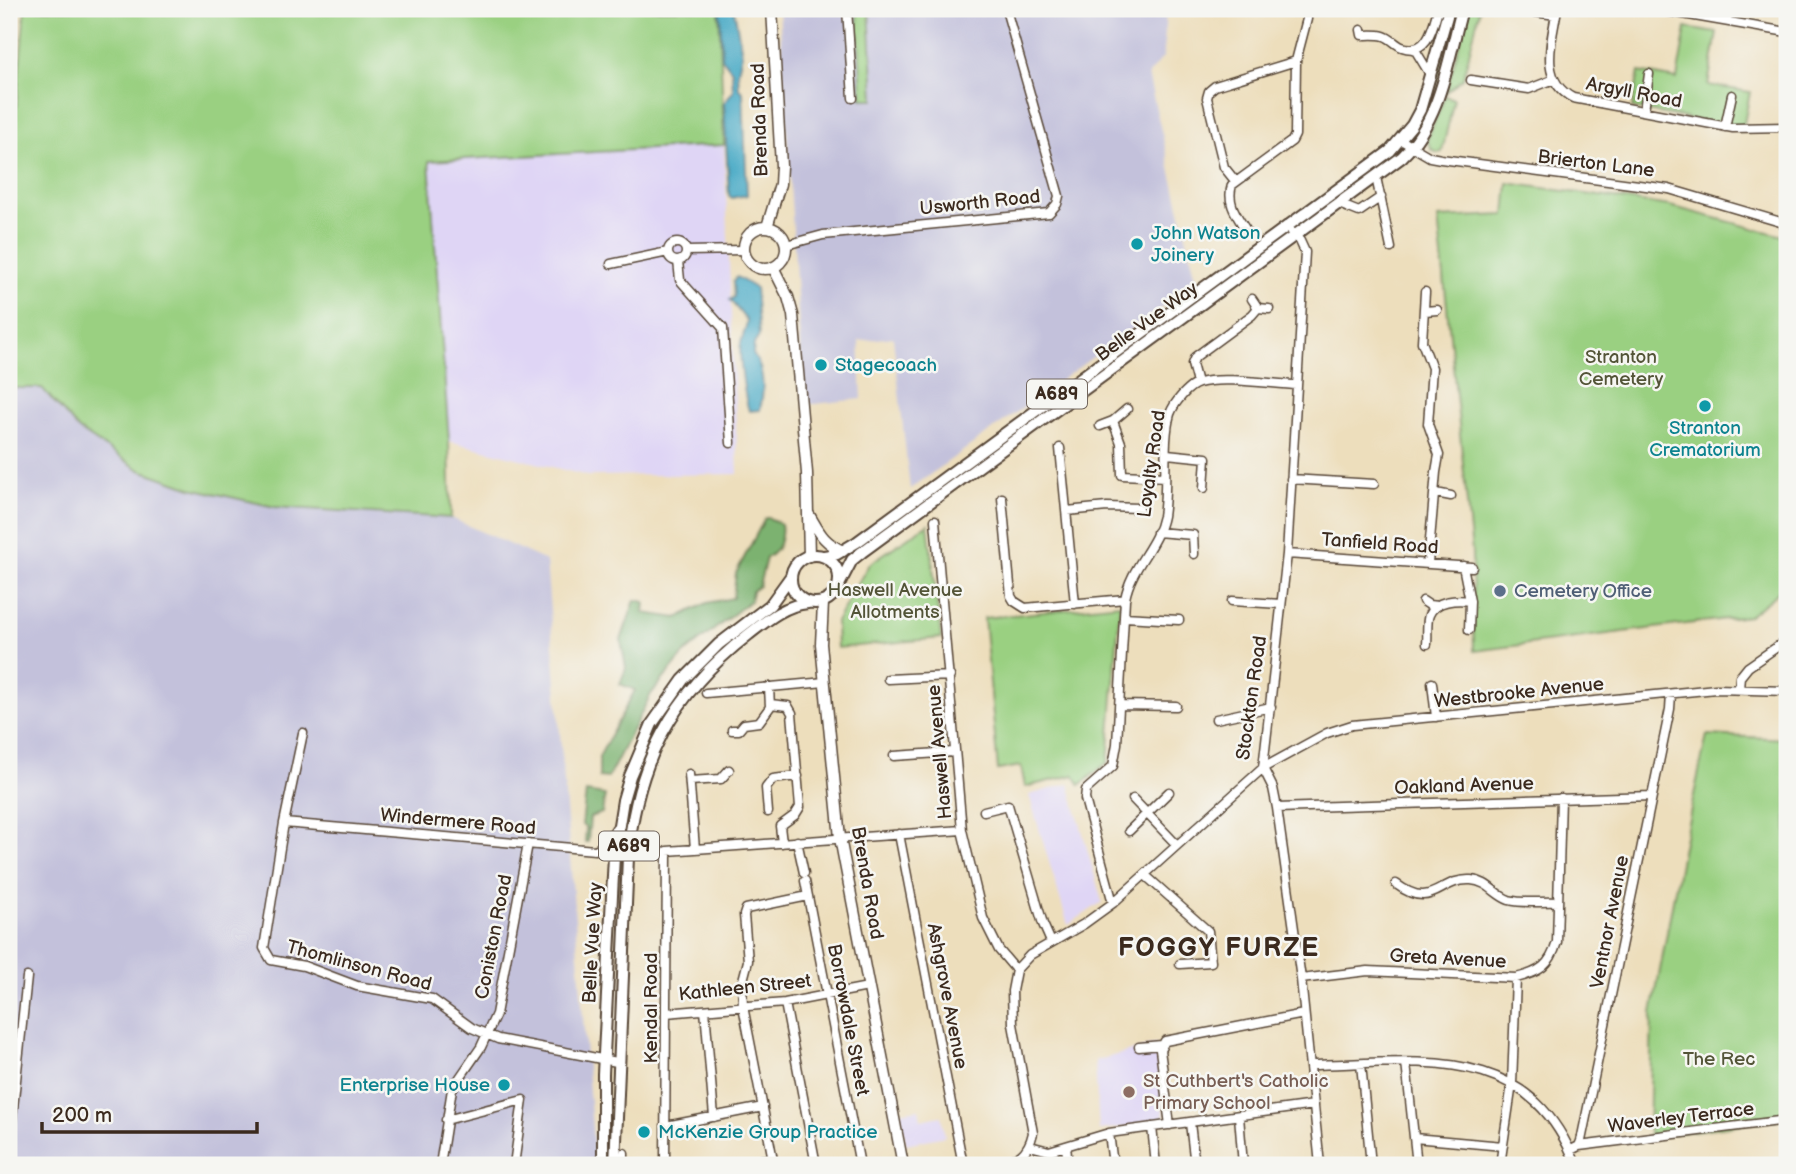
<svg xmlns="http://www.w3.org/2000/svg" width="1796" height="1174" font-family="'Balsamiq Sans',sans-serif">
	<rect width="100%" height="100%" fill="#f6f6f2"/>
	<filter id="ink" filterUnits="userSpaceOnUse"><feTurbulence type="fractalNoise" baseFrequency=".0143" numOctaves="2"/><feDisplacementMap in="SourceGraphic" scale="14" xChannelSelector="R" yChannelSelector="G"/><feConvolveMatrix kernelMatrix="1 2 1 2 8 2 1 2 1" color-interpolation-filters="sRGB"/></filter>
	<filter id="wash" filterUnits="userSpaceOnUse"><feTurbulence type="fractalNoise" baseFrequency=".00686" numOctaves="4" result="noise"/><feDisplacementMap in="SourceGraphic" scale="28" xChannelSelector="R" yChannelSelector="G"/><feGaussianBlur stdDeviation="1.57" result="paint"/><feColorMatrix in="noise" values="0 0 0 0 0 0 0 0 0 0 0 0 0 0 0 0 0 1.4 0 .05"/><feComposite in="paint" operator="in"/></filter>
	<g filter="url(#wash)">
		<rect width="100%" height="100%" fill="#eddebc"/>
		<path fill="#dfd5f5" d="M724,145L738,474L588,476L449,441L429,161Z
			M1069,784L1102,902L1068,925L1029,795Z
			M1156,1044L1164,1122L1099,1130L1095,1061Z
			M919,1109L921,1120L941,1116L945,1136L906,1144L900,1112Z"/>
		<path fill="#c3c1db" d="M779,9H1166L1163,57L1148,75L1197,282L910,489L893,337L859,341L862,399L804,405Z
			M9,388H42L79,430L140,470L275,507L451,518L546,561L595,1165H9Z"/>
		<path fill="#9ad081" stroke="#6a7d50" stroke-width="2" d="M25,9H719L724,145L429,161L449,441L451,518L275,507L191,488L140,470L79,430L42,388H9V187Z
			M857,9H869L874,99H862Z
			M1469,9H1480L1463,78L1446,92Z
			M1454,12L1456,15L1433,98L1430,107L1425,108Z
			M1686,28L1717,33L1708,85L1750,92L1743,129L1632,108L1639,72L1677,79Z
			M1445,96L1454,99L1442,152L1438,153L1432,150L1427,140Z
			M1508,183L1670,206L1787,237V585L1749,616L1474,651L1472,552L1438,218L1505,215Z
			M928,524L941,638L837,648L836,622L869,564Z
			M1120,604L1108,762L1080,785L1074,775L1025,787L1021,766L998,770L984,618Z
			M1707,735L1787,739V1118L1649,1137L1652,1013L1684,841Z"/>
		<path fill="#7bb26f" stroke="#5b6e46" stroke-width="2" d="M765,518H769L781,524C783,537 779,552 766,558L759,586L752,591L750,601L686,652L651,694L608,778L599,777V757L635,690L620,684L626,668L621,640L635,600L645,602L644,613L677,618L707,603L733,598L736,573Z
			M586,792L605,795L602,813L590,817L588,842H585L586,828L582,825Z"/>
		<path fill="#45a8c5" stroke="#406972" stroke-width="2" d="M720,9H734L742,54L738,71L739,89L743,92L747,195L732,198L729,196L724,103L733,91L732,71L722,58Z
			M737,277L755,288L759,336L754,344L753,354C765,370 764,392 760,410L749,411C745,399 738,354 741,343C743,335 746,329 747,321L730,300L734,297L733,282Z"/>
	</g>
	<g filter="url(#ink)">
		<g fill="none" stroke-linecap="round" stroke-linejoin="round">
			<g stroke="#564536" stroke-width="11">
				<path id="minor" d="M847,9L853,98
					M1557,9C1552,40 1538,80 1573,98L1733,128L1787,127
					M1654,9L1787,32
					M1520,10L1556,15
					M1361,30L1362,35C1368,35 1377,34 1384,36C1391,38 1396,45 1402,47C1428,56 1433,26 1438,9
					M1414,48L1431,76
					M1471,80L1529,89L1552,80
					M1644,111L1649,74
					M1725,127L1732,95
					M1401,140L1430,157L1441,159L1669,189L1787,224
					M1376,177L1391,248
					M1236,182L1224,167L1207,98L1209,91L1215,86L1296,61
					M1339,204L1359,212L1381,197
					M1247,232C1238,217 1226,204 1232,185L1292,141L1295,135L1296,61L1307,19V9
					M668 252a9 9 0 1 1 18 0a9 9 0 1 1-18 0Z
					M786,245L823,235L1049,213L1057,204L1059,196L1007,13L1010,9
					M686,251L744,250
					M678,261L680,280L723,328L731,443
					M611,264L668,252
					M1425,292L1422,342L1432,368L1428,424L1439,455L1436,472L1428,563
					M1252,299L1258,308L1269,309
					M1425,311L1437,310
					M1197,383L1192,364L1195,357L1252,315L1258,308
					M1113,421L1121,443L1122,475L1165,477
					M1100,426L1113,421L1127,409
					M1060,448L1075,604
					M1167,454L1206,458L1204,488
					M1291,479L1374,484
					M1436,493L1451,496
					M1002,498L1011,596L1014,601L1025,608L1125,599
					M1067,511L1107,507L1139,508
					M935,520L962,830L983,918L999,950L1016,970
					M1157,532L1193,535L1194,554
					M1287,554L1472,567
					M1463,566L1470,601L1469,630
					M1232,601L1281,604
					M1423,601L1429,605L1437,606
					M1124,617L1179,620
					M1427,644C1428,636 1426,622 1429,615C1435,600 1457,599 1470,601
					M888,679L950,676
					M1432,683L1436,717
					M1739,689L1740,677L1748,667L1787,640
					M706,693L825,682
					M770,704L788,706L792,713L800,807L795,815L780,826L782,843
					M1120,705L1176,706
					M1216,719L1271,707
					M732,730H739L744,724L759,722L770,707L769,687
					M303,733L284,823L264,948L271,960L304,966L357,986L432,999L472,1028L498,1039L617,1062
					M894,756L954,752
					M689,774L695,849
					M690,781L721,779L729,770
					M1133,799L1177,845
					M1277,808L1652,796
					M984,811L1008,805L1043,924L1051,942
					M768,812L766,788L773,779L798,776
					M284,823L595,850L605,845L616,828
					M1129,831L1169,792
					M899,834L963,1165
					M797,841L804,873
					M1145,875L1208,931L1211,962L1180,964
					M805,881L860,1165
					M1396,884C1434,912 1438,878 1471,880C1488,881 1495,895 1509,900C1523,904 1542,901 1558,902
					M1113,903L1085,799L1086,790L1113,766L1117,744L1125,599C1131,566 1157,547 1163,516C1168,486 1162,442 1170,414C1174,403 1188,386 1199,383C1221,376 1272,384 1296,385
					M1301,979L1368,971L1516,978C1540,972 1550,966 1557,942L1561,798
					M785,1003L816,1165
					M705,1010L714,1117
					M666,1013L785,1003L868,987
					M1139,1047L1162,1045
					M1406,1063L1417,1165
					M1361,1064L1371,1165
					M1310,1065C1418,1063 1529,1041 1576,1165
					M1239,1116L1243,1165
					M446,1120L523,1100L514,1165
					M1190,1123L1195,1165
					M1170,1125L1160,1050L1165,1041L1304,1014
					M666,1126L763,1107
					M1152,1127L1156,1165
					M1109,1133L1113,1165
					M1414,1138L1503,1146
					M9,1146L27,977
					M1030,1146L1049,1151L1109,1133L1314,1105
					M1066,1146L1068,1165
					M1579,1146L1787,1120
					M1571,1150L1579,1146L1581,1141L1670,709L1671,694
					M440,1165L452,1089L481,1047L496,1014L528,844
					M624,1165V1153
					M665,1165L667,851L962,830
					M739,1165L772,1158
					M774,1165L743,1006L742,984L748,961L744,915L746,909L808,896
					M996,1165C1017,1160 1028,1155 1033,1133L1013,1024L1012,991L1016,970L1030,955L1084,924L1113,903L1263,768L1287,554L1305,252L1300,241L1292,232
					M1320,1165L1301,979L1277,808L1273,788L1263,768L1327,733L1352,725L1716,689L1787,691
					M1500,1165L1512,1084L1516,978"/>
			</g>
			<g stroke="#564536" stroke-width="13">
				<path id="major" d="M767,227L780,184L781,166L772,9
					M744 248a21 21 0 1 1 42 0a21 21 0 1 1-42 0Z
					M773,267L788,297L793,315L807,473L809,556
					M808,513C819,531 822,542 843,551
					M823,603L821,644L840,838L903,1165"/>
			</g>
			<g stroke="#564536" stroke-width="14">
				<path id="highway" d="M791 579a24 24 0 1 1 48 0a24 24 0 1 1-48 0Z
					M824,556L837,554L857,542L1390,151L1412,125L1420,110L1449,9
					M839,585L852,560L862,552L1402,157C1441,119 1448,60 1462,9
					M603,1165V1074L614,856L623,800L630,776L652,724L683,680L719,644L770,605L791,576
					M615,1165L628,857C636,763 672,694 748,635C766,621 784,605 808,603"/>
			</g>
			<use href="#minor" stroke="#fff" stroke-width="8"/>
			<use href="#major" stroke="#fff" stroke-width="10"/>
			<use href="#highway" stroke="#fff" stroke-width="10"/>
		</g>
	</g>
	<g fill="#0f9aa8" stroke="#f6f6f2" stroke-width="2.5">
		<circle cx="1137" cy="244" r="7"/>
		<circle cx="821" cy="365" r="7"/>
		<circle cx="1705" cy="406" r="7"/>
		<circle cx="504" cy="1085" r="7"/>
		<circle cx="644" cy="1132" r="7"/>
	</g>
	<circle fill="#5c6f8a" stroke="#f6f6f2" stroke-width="2.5" cx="1500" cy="591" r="7"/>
	<circle fill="#8d6e63" stroke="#f6f6f2" stroke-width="2.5" cx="1129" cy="1092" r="7"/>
	<g text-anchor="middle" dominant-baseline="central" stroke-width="5" stroke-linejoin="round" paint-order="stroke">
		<g fill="#f6f6f2" stroke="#73675e" stroke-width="2">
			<rect x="1027" y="379.5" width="60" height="29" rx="5"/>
			<rect x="599" y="831.5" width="60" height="29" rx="5"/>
		</g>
		<g font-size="18" font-weight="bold" fill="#3b2a1e">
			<text x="1057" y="394">A689</text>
			<text x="629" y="846">A689</text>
		</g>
		<g font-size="19" fill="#3b2a1e" stroke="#f6f6f2">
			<text transform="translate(1634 93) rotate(11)">Argyll Road</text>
			<text transform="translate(760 120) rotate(-92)">Brenda Road</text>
			<text transform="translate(1596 164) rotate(7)">Brierton Lane</text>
			<text transform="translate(980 203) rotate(-6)">Usworth Road</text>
			<text transform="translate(1147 322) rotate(-36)">Belle Vue Way</text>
			<text transform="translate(1152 464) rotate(-82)">Loyalty Road</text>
			<text transform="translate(1380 544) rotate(4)">Tanfield Road</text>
			<text transform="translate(1519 693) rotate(-6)">Westbrooke Avenue</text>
			<text transform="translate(1252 698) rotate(-82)">Stockton Road</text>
			<text transform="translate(940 752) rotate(-95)">Haswell Avenue</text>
			<text transform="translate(1464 786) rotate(-2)">Oakland Avenue</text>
			<text transform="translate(458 822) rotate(5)">Windermere Road</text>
			<text transform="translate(867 883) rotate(80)">Brenda Road</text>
			<text transform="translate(1610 922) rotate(-79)">Ventnor Avenue</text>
			<text transform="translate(494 937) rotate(-79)">Coniston Road</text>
			<text transform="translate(593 943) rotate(-87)">Belle Vue Way</text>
			<text transform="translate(1448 959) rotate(3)">Greta Avenue</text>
			<text transform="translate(359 966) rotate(15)">Thomlinson Road</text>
			<text transform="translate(745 988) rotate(-6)">Kathleen Street</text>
			<text transform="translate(947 996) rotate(79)">Ashgrove Avenue</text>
			<text transform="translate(651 1008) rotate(-90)">Kendal Road</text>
			<text transform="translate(848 1020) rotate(79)">Borrowdale Street</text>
			<text transform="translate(1681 1118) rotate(-7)">Waverley Terrace</text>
		</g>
		<g font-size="19" fill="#0d838f" stroke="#f6f6f2" text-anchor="start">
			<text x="1151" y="233">John Watson<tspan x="1151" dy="22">Joinery</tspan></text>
			<text x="835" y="365">Stagecoach</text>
			<text x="1705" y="428" text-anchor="middle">Stranton<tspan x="1705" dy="22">Crematorium</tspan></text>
			<text x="490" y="1085" text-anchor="end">Enterprise House</text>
			<text x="658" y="1132">McKenzie Group Practice</text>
		</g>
		<g font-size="19" fill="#535437" stroke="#f6f6f2">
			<text x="1621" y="357">Stranton<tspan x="1621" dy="22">Cemetery</tspan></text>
			<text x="895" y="590">Haswell Avenue<tspan x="895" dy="22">Allotments</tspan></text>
			<text x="1719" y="1059">The Rec</text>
		</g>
		<g font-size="19" fill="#4e5e75" stroke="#f6f6f2" text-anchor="start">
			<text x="1514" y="591">Cemetery Office</text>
		</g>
		<g font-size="19" fill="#785e54" stroke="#f6f6f2" text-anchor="start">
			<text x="1143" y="1081">St Cuthbert's Catholic<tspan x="1143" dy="22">Primary School</tspan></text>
		</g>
		<g font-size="26" font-weight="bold" letter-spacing="2" fill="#3b2a1e" stroke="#f6f6f2">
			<text x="1219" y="948">FOGGY FURZE</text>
		</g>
	</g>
	<rect width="1796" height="1174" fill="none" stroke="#f6f6f2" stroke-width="35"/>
	<path d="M42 1122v10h215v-10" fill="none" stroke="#3b2a1e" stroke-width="3.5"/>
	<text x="52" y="1122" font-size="21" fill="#3b2a1e" stroke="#f6f6f2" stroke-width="5" paint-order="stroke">200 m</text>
</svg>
